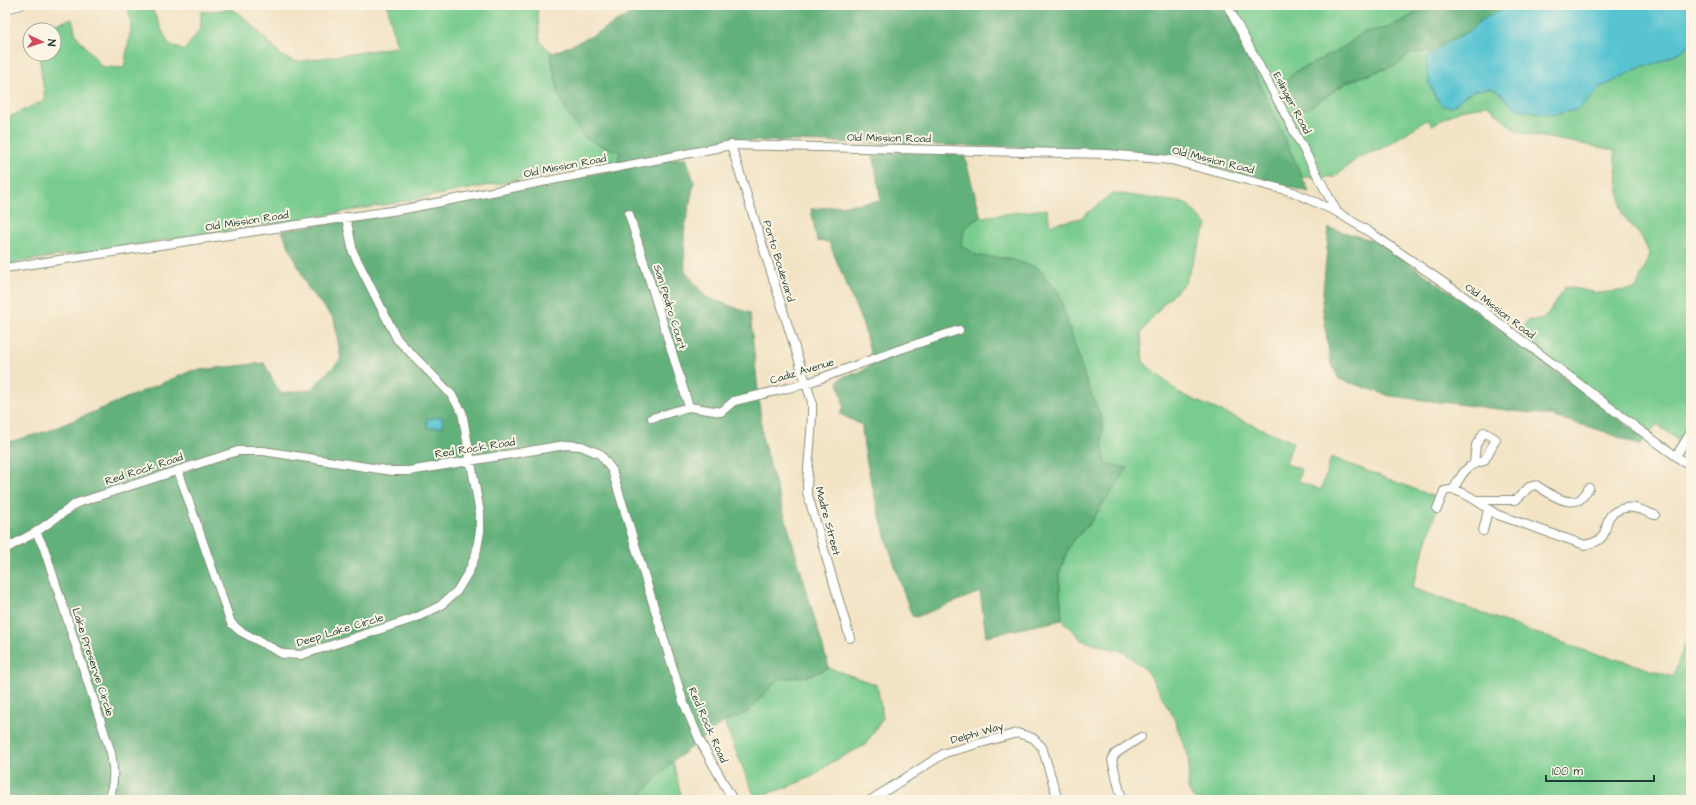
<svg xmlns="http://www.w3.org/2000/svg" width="1696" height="805" font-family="'Architects Daughter',sans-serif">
	<rect width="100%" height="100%" fill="#fcf5e5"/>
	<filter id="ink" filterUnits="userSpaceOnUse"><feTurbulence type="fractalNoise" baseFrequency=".025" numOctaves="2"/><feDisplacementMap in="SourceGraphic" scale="8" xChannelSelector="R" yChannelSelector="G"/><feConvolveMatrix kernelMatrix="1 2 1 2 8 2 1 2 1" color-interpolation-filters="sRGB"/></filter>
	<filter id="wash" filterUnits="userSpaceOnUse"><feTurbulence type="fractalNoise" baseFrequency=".012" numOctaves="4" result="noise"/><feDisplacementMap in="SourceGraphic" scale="16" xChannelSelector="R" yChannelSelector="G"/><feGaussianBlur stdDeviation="0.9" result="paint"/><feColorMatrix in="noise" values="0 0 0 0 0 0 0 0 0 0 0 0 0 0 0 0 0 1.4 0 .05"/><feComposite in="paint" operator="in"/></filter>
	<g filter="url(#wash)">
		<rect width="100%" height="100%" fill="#f2e3c5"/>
		<path fill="#79cc8f" stroke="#4c8462" d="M130,5H150L168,43L184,51L201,28V12L232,9L246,19L282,56L294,61H302L397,47L387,5H537L540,41L550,51L559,96L599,145L620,152L618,163L528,178L390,204L279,223L5,264V119L45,100L39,54H54V30H36L72,19L76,35L102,67L124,68L131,29L129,12Z
			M1237,5H1432L1388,28L1363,32L1347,45L1331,54L1295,72L1309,108L1348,82L1399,64L1408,54L1430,51L1433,53L1427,58C1426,67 1430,93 1437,100C1440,103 1447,105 1452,107L1464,96L1475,90L1491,88L1501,93L1505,99L1518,109L1553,115L1576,110L1588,101L1600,88L1643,66L1653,65L1682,51L1691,43V451L1657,424L1650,433L1520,336L1527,321L1545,318L1565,287L1599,293L1636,289L1650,254L1642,238L1622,214L1614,150L1517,132L1488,105L1460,110L1432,125L1428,119L1381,149L1359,157L1334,177H1302L1229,17L1240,12Z
			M1113,193L1186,203L1207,225L1185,283L1163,304L1141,333L1143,362L1180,394L1293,442L1286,464L1301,469L1298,481L1321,490L1331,457L1440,499L1412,588L1594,654L1610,657L1673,677L1691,628V800H1195L1188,789L1189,760L1174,718L1148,672L1124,652L1082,640L1062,620L1059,574L1070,544L1090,523L1127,468L1105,463L1102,440L1103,422L1086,381L1058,291L1007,258L978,256L961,245L965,227L981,217L1047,209L1050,225L1081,218Z
			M829,668L877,685L883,718L865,745L832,762L813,776L785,788L755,797L724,722L748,712L778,679L808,676Z
			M673,761L682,800H636Z"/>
		<path fill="#62b07a" stroke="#407657" d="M646,5H1237L1240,12L1229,17L1309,192L1171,156L1107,150L794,141H731L618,163L620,152L599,145L583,136L568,115L559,96L550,51L553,53L592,36Z
			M1432,5H1509L1477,23L1471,30L1455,39L1447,42L1433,53L1430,51L1408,54L1399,64L1348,81L1309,108L1295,113L1284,83L1295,72L1331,54L1347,45L1363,32L1388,28Z
			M873,152L964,154L981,217L965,227L961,245L978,256L1007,258L1038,268L1058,291L1086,381L1103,422L1102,440L1105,463L1128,468L1090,523L1070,544L1059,574L1062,620L986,636L980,592L916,617L912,616C897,574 883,532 873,489C868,468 863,447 862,425L840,414L844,407L838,381L845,376L861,372L873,363L863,325L829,242L817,241L811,209L881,201Z
			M686,157L694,182L684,233L685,271L706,297L750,313L763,441L829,668L808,676L778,679L748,712L724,722L673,761L636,800H5V443L48,431L191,371L264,363L280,393L310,390L341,359L334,319L309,290L282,231Z
			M1329,228L1378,242L1466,303L1645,439L1640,446L1606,432L1548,415L1390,396L1339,379L1330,360L1322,303Z"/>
		<path fill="#58c4d1" stroke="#3c8082" d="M1509,5H1691V43L1682,51L1653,65L1643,66L1600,88L1588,101L1576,110L1553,115L1518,109L1505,99L1501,93L1491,88L1475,90L1464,96L1452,107L1443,106C1431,94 1425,75 1427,58L1447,42L1455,39L1471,30L1477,23Z
			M442,417L443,426L428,428L427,419Z"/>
	</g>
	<g filter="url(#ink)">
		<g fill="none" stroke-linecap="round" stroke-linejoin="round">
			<g stroke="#88907c" stroke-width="10">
				<path id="minor" d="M1227,5L1337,212
					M5,9L21,5
					M731,145L812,402C813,432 807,462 807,492L850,638
					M629,214L689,407
					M5,268L405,209L731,145L1107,154L1171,160L1293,192L1337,212L1374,235L1469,300L1637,428L1691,467
					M652,418L689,407L721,412L734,401L805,384L901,349L959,330
					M1676,456L1691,432
					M178,470L231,623L240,631L283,654L301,655L415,618L440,606L457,591L469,571L476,554L480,531V513L462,412L451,394L397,339L353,252L346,217
					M1453,490C1462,474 1465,465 1484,461L1496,439L1484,432L1476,445L1474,463
					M1477,500H1516L1529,487L1536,485C1547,492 1565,506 1579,500C1583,498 1586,492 1589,488
					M1437,509L1444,491C1447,491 1451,489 1453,490C1468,492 1485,508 1498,515L1585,545C1592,543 1597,543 1602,537C1606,532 1606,526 1608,520C1611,511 1625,506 1634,508C1641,509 1648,513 1655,515
					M1483,531L1488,510
					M36,532L44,548L111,753C114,770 115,784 108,800
					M5,549L36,532L77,503L238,451H263L392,471H409L565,445L581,446L600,454L612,470L683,701L700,741L733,800
					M871,800L945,753L1017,733L1033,738L1042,747L1058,800
					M1122,800L1112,760L1115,754L1141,737"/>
			</g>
			<use href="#minor" stroke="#fff" stroke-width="8"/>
		</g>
	</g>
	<g text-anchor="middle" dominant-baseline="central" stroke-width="4" stroke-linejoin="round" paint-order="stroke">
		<g font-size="11" fill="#1f3d34" stroke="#fcf5e5">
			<text transform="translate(1292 103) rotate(62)">Eslinger Road</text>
			<text transform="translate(889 138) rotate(1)">Old Mission Road</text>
			<text transform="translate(1213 160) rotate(14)">Old Mission Road</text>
			<text transform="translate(565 166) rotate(-11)">Old Mission Road</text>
			<text transform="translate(247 221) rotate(-9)">Old Mission Road</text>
			<text transform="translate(779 261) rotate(73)">Porto Boulevard</text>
			<text transform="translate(670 307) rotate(73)">San Pedro Court</text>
			<text transform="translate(1500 311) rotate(37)">Old Mission Road</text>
			<text transform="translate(802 371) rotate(-17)">Cadiz Avenue</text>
			<text transform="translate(475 448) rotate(-9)">Red Rock Road</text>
			<text transform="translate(144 469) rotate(-18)">Red Rock Road</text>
			<text transform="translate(828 521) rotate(75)">Madre Street</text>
			<text transform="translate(340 630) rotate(-17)">Deep Lake Circle</text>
			<text transform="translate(93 662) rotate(72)">Lake Preserve Circle</text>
			<text transform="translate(708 725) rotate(66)">Red Rock Road</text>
			<text transform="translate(977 733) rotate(-16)">Delphi Way</text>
		</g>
	</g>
	<rect width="1696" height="805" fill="none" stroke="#fcf5e5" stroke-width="20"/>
	<g transform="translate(42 42) rotate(94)"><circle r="19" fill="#fcf5e5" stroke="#a4ab9e"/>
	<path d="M0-3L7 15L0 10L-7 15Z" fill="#d1495b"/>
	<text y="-6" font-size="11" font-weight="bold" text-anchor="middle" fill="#1f3d34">N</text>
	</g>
	<path d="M1546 775v6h108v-6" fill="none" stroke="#1f3d34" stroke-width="2"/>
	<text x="1552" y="775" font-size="12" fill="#1f3d34" stroke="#fcf5e5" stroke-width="3" paint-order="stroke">100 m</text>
</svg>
